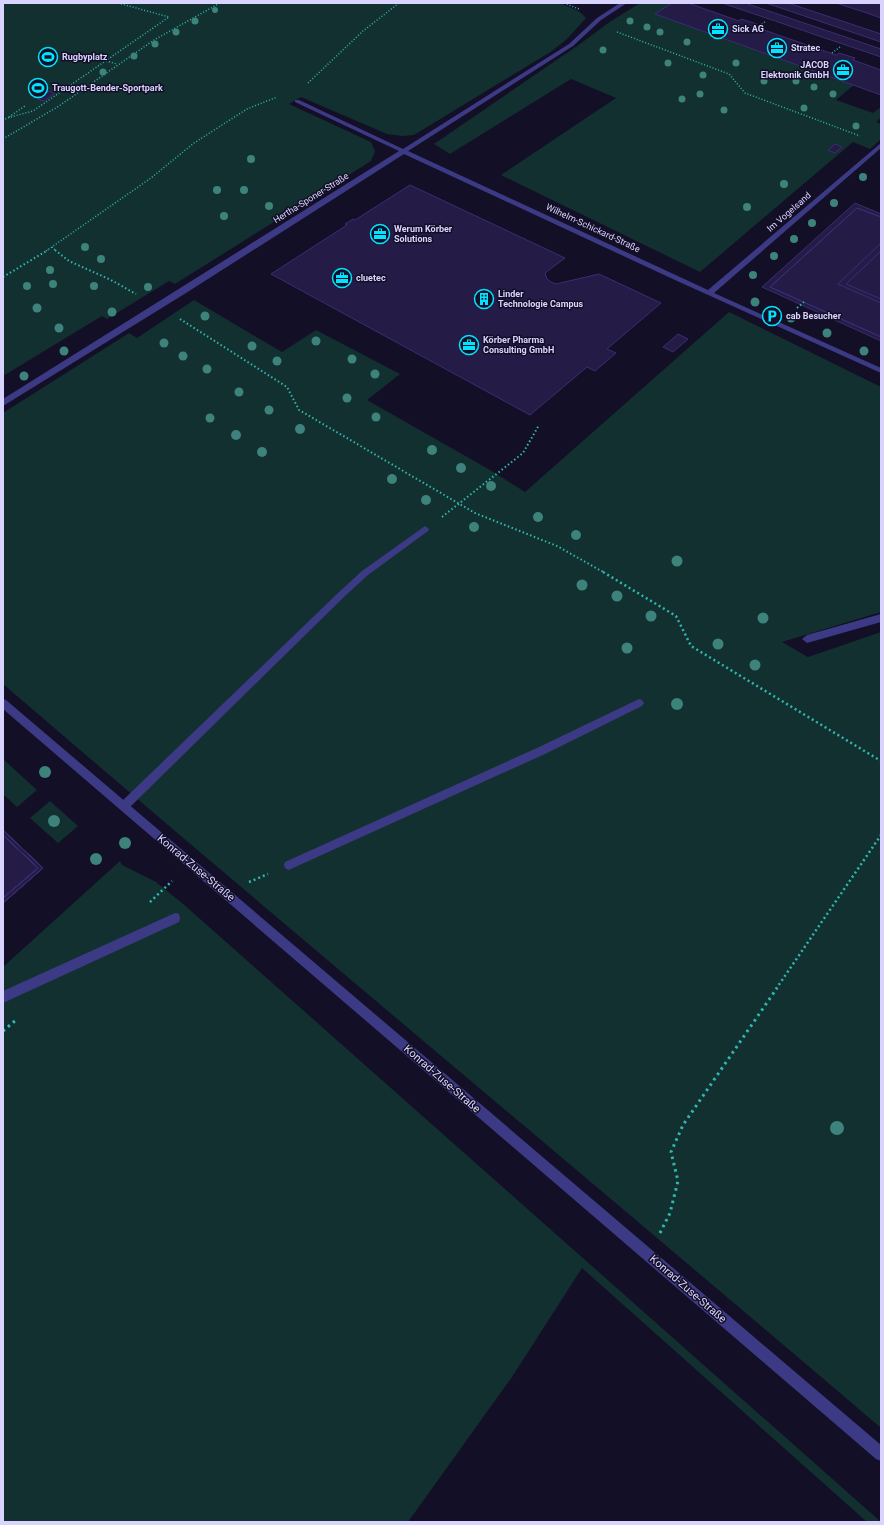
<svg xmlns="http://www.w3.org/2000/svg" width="884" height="1525" font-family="Roboto,sans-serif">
	<rect width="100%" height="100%" fill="#130f26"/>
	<path fill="#12302f" d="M3,3H560C569,7 580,10 586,18L567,39L552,51L414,135L402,136L387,134L301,97L289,104L371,142L375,151L371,161L175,284L169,281L107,319L102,316L3,376Z
		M640,3H672L655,14L854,85L836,100L873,113L881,107V118L876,122L881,124V139L870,149L853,142L700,272L501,175L616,98L571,79L450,154L434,144L580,44L611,21Z
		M194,300L282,352L316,330L400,374L367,400L490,470L525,492L729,312L881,387V612L782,642L808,657L881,632V1428C589,1179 294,934 3,684V413L129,333L137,338Z
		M3,759L37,790L17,807L3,794Z
		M50,801L78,826L58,843L30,818Z
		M120,861L122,865L156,882L182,903L881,1522H867L582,1268L512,1377L408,1522H3V967Z"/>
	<path fill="#241b47" stroke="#3b2d73" d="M672,3H688L739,21L741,19L757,24L754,26L761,29L836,55L839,53L855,58L853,60L881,70V95L655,14Z
		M722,3H745L881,49V57Z
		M766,3H788L881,34V42Z
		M836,3H881V18L867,13Z
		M48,91L55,93L44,101L38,99Z
		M835,144L842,147L835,153L828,150Z
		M410,185L565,258L545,273L547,279L551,282L556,284L599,274L661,303L607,349L616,353L595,371L587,367L530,415L271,274L347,225L345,224L353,219L355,220Z
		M855,203L881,214V217L857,208L770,287L881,337V341L762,287Z
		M857,208L881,217V337L770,287Z
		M881,243V251L846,284L881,299V303L838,284Z
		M678,334L688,339L673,352L663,347Z
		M3,830L43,868L3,903V898L38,868L3,835Z
		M3,830L43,868L3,903V898L38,868L3,835Z
		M3,830L43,868L3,903V898L38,868L3,835Z
		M3,835L38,868L3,898Z"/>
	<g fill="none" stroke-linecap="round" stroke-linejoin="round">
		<path stroke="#2fb8b0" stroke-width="1.5" stroke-dasharray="1 2" stroke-linecap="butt" d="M564,3L579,9
			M757,28L766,21
			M617,32L729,74L745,93L860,136
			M832,53L840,47
			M106,61L117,64
			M308,83L363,31L399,3
			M9,117L25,106
			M3,121L7,118L33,111L169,17L118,3
			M3,139L59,106L154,40L220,3
			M52,247L56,251
			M46,251L151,178L194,143L247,109L277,97"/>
		<path stroke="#2fb8b0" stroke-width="2" stroke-dasharray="1.5 2.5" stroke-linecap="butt" d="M55,250L69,261L111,280L136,294
			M3,277L48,250
			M797,308L804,302
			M180,319L287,387L299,410L475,513L557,546L605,573
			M442,517L523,453L539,425"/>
		<path stroke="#2fb8b0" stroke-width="2.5" stroke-dasharray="2 3" stroke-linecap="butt" d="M603,572L676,616L691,646L881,761
			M249,882L268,874
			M150,902L172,881
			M776,989L881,835"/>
		<path stroke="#2fb8b0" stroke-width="3" stroke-dasharray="2.5 4" stroke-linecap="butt" d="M3,1031L16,1020
			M660,1233L670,1213L678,1181L671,1152L683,1125L777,988"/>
		<path fill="#3d3a85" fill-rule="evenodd" d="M425,526L429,529L428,531L368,575L345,596L128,809L124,811L120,809L119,806L120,803L339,592L362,571Z
			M881,614V622L807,643L802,639L807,635Z
			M639,699L642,700L644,703L642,706L545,754L293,868L289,870L285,868L284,865L285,862L537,748Z
			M175,913L179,914L180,918L179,922L3,1003V991Z"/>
		<path fill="#3d3a85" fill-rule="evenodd" d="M620,3H627L601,20L573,46L408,151L708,290L881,143V148L714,293L881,368V373L675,280L404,154L186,293L3,406V399L399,151L295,102V100H299L403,149L569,44L597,18Z
			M3,699L6,700L881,1445V1461L876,1459L3,709Z"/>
	</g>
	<g fill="#3d827b">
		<circle cx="215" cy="10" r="3"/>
		<circle cx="195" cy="21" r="3.5"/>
		<circle cx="630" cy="21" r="3.5"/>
		<circle cx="647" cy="27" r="3.5"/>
		<circle cx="176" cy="32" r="3.5"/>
		<circle cx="660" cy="32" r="3.5"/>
		<circle cx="687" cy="42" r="3.5"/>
		<circle cx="155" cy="44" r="3.5"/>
		<circle cx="603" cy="50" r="3.5"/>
		<circle cx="134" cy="56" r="3.5"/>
		<circle cx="668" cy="63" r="3.5"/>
		<circle cx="736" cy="63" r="3.5"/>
		<circle cx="103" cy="72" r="3.5"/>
		<circle cx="703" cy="75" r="3.5"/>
		<circle cx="764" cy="81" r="3.5"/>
		<circle cx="796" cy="81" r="3.5"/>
		<circle cx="814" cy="87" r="3.5"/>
		<circle cx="700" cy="94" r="3.5"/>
		<circle cx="833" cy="94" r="3.5"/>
		<circle cx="682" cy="99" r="3.5"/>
		<circle cx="804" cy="108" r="3.5"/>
		<circle cx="724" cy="110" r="3.5"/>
		<circle cx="856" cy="126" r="3.5"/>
		<circle cx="251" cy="159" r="4"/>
		<circle cx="863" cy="177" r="4"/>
		<circle cx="784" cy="184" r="4"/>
		<circle cx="217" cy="190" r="4"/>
		<circle cx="244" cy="190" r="4"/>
		<circle cx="834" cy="203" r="4"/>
		<circle cx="269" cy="206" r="4"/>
		<circle cx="747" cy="207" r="4"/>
		<circle cx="224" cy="216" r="4"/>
		<circle cx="812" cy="223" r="4"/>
		<circle cx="794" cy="239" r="4"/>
		<circle cx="85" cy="247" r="4"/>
		<circle cx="774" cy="256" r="4"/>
		<circle cx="101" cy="259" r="4"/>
		<circle cx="50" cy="270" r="4"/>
		<circle cx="753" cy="275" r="4"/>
		<circle cx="53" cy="284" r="4"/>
		<circle cx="27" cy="286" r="4"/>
		<circle cx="94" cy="286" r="4"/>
		<circle cx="148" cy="287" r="4"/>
		<circle cx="755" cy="302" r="4.5"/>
		<circle cx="37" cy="308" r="4.5"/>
		<circle cx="112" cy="312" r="4.5"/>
		<circle cx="205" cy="316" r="4.5"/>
		<circle cx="791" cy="318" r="4.5"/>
		<circle cx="59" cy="328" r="4.5"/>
		<circle cx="827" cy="333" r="4.5"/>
		<circle cx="316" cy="341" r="4.5"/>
		<circle cx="164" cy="343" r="4.5"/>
		<circle cx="252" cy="346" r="4.5"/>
		<circle cx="64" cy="351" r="4.5"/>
		<circle cx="864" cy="351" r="4.5"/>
		<circle cx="183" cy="356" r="4.5"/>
		<circle cx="352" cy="359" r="4.5"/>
		<circle cx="277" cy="361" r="4.5"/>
		<circle cx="207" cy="369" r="4.5"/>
		<circle cx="375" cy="374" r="4.5"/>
		<circle cx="24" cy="376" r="4.5"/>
		<circle cx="239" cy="392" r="4.5"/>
		<circle cx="347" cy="398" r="4.5"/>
		<circle cx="269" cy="410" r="4.5"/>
		<circle cx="376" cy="417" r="4.5"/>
		<circle cx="210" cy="418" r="4.5"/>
		<circle cx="300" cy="429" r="5"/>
		<circle cx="236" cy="435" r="5"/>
		<circle cx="432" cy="450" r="5"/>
		<circle cx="262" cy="452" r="5"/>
		<circle cx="461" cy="468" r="5"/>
		<circle cx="392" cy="479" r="5"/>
		<circle cx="491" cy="486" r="5"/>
		<circle cx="426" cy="500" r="5"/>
		<circle cx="538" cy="517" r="5"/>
		<circle cx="474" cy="527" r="5"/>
		<circle cx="576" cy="535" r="5"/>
		<circle cx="677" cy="561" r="5.5"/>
		<circle cx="582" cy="585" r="5.5"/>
		<circle cx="617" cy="596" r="5.5"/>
		<circle cx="651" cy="616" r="5.5"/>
		<circle cx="763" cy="618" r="5.5"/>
		<circle cx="718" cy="644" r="5.5"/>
		<circle cx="627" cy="648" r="5.5"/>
		<circle cx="755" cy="665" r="5.5"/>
		<circle cx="677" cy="704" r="6"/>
		<circle cx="45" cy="772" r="6"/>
		<circle cx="54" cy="821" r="6"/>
		<circle cx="125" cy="843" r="6"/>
		<circle cx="96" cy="859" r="6"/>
		<circle cx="837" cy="1128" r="7"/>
	</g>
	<defs>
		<g id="office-ring" transform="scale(1)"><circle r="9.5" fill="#130f26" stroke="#00e5ff" stroke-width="1.5"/><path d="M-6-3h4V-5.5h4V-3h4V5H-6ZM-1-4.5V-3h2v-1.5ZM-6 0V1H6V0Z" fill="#00e5ff"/></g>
		<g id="stadium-ring" transform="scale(1)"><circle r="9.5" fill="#130f26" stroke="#00e5ff" stroke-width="1.5"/><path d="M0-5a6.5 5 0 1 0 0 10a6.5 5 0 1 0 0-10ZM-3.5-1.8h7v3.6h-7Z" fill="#00e5ff"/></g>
		<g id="building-ring" transform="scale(1)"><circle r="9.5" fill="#130f26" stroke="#00e5ff" stroke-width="1.5"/><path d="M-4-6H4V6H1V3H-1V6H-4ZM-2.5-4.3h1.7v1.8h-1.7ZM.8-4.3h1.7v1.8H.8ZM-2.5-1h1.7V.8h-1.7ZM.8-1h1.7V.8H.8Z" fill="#00e5ff"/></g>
		<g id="parking-ring" transform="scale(1)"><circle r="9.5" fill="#130f26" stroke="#00e5ff" stroke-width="1.5"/><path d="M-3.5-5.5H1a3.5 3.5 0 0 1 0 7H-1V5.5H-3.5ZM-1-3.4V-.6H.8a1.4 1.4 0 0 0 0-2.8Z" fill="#00e5ff"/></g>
	</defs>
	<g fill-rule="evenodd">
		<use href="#office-ring" x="718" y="29"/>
		<use href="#office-ring" x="777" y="48"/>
		<use href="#stadium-ring" x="48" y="57"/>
		<use href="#office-ring" x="843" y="70"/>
		<use href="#stadium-ring" x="38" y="88"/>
		<use href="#office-ring" x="380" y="234"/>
		<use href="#office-ring" x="342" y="278"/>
		<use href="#building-ring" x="484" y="299"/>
		<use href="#parking-ring" x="772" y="316"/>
		<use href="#office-ring" x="469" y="345"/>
	</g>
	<g text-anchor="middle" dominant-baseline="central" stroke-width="3" stroke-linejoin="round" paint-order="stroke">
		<g font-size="9" font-weight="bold" fill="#d9d4ff" stroke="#130f26" text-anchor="start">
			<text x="732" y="29">Sick AG</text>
			<text x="791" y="48">Stratec</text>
			<text x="62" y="57">Rugbyplatz</text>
			<text x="829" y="65" text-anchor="end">JACOB<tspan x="829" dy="10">Elektronik GmbH</tspan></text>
			<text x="52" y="88">Traugott-Bender-Sportpark</text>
			<text x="394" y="229">Werum Körber<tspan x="394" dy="10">Solutions</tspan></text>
			<text x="356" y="278">cluetec</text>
			<text x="498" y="294">Linder<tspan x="498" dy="10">Technologie Campus</tspan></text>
			<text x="786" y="316">cab Besucher</text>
			<text x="483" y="340">Körber Pharma<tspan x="483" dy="10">Consulting GmbH</tspan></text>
		</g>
		<g font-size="9" fill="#d9d4ff" stroke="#130f26">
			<text transform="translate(311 198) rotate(-32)">Hertha-Sponer-Straße</text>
			<text transform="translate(789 212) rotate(-41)">Im Vogelsand</text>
			<text transform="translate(593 228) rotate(25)">Wilhelm-Schickard-Straße</text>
		</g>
		<g font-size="11" fill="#d9d4ff" stroke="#130f26">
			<text transform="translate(196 868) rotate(40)">Konrad-Zuse-Straße</text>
			<text transform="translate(442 1079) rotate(41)">Konrad-Zuse-Straße</text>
			<text transform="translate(688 1289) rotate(41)">Konrad-Zuse-Straße</text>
		</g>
	</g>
	<rect width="884" height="1525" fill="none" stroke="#d9d4ff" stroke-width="8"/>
</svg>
